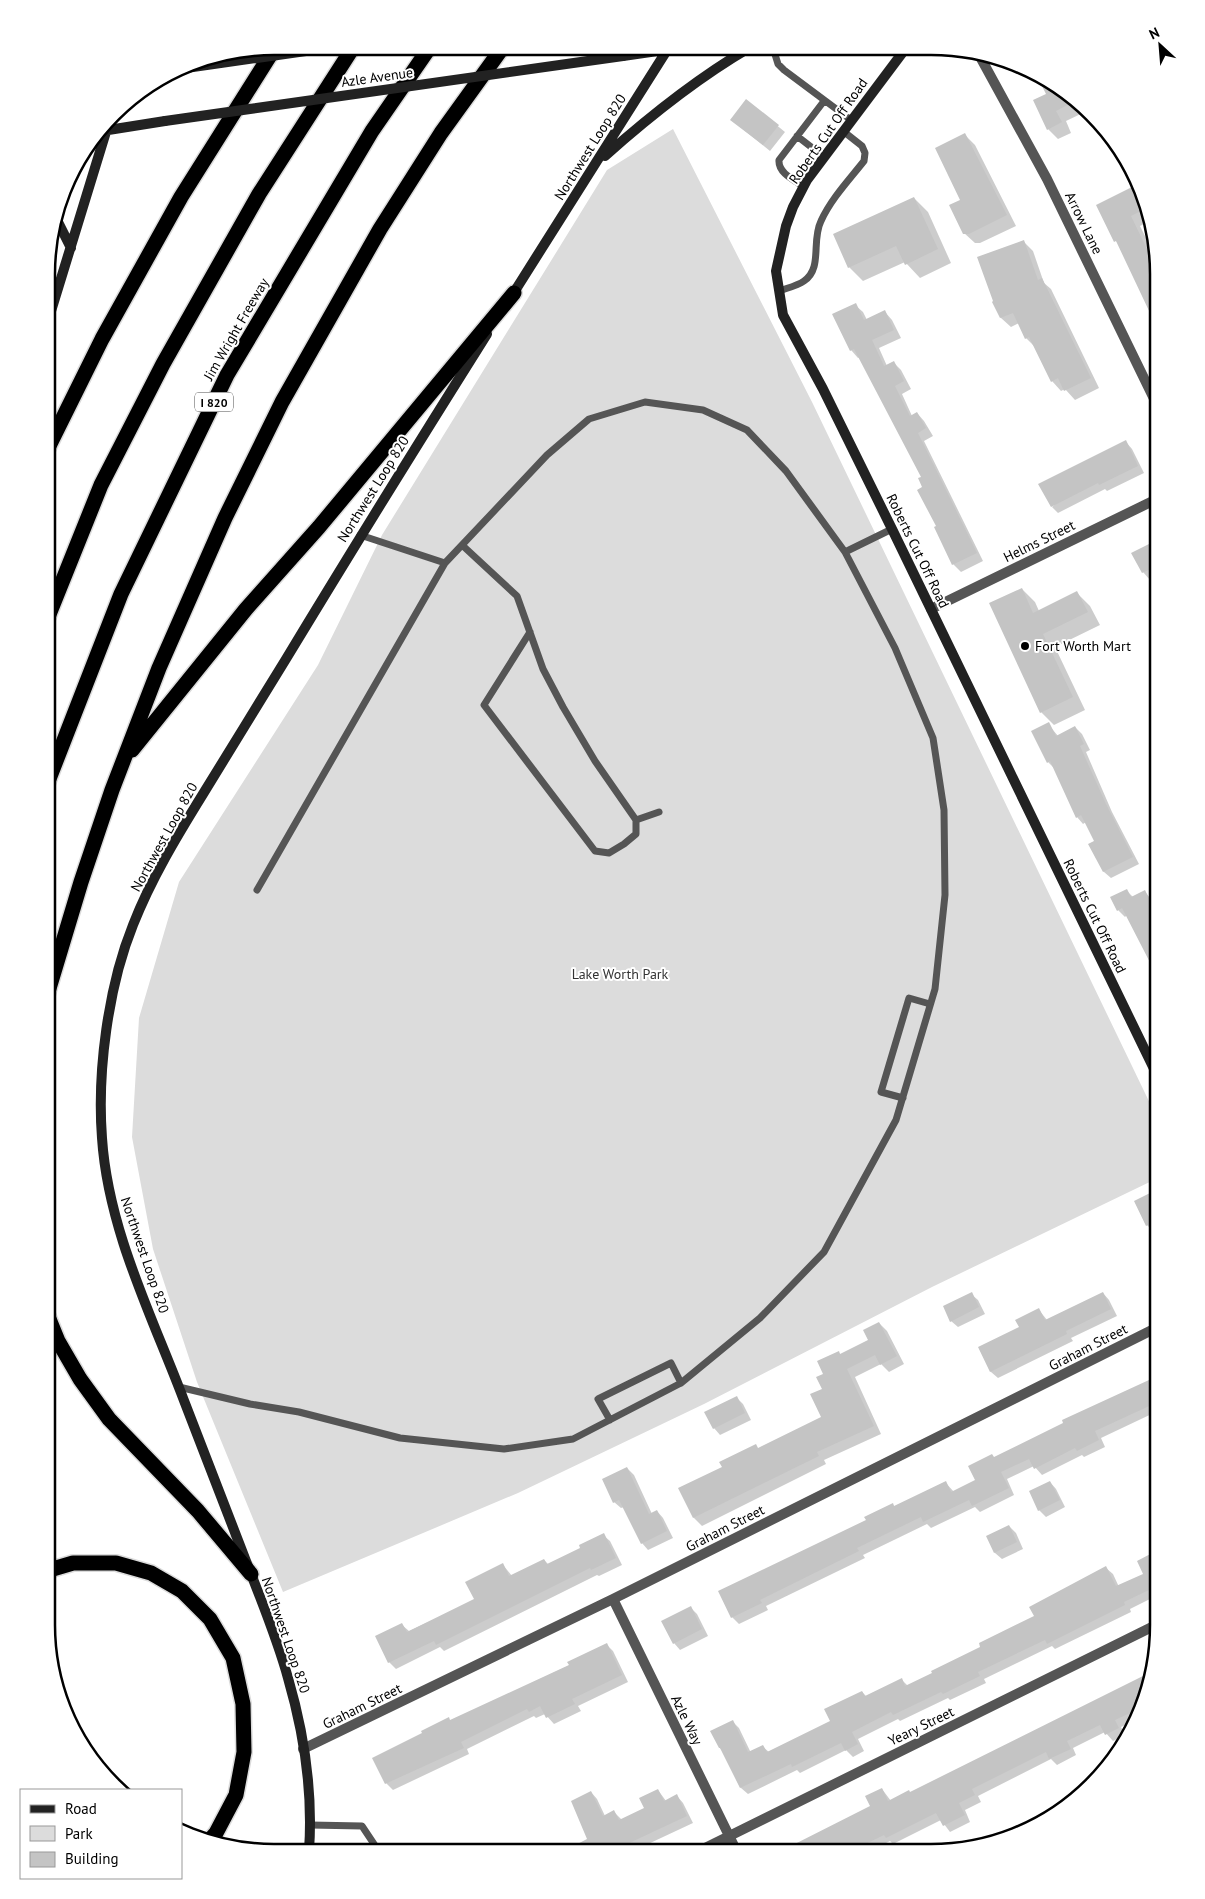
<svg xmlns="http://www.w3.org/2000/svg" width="1205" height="1899" font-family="'PT Sans',sans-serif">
	<rect width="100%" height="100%" fill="#fff"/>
	<path fill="#dcdcdc" d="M673,129L812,402L1158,1120V1178L932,1287L704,1404L518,1493L283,1592L197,1382L153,1249L132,1137L139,1018L179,882L318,665L382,535L607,170Z"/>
	<path fill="#0003" d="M1047,80L1069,93L1087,111L1066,121L1071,133L1058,139L1048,129L1047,94L1042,82Z
		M747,101L785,132L770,151L739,126Z
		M965,135L975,145L1016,226L980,243H975L964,233L962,200Z
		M1134,188L1144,198L1148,222L1140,226L1156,258L1159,274L1116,241Z
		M914,198L928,212L951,263L920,278L905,262L863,281L849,267Z
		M1024,242L1033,251L1044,283L1051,289L1099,388L1075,400L1065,389L1061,391L1052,381L1034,346L1026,338L1019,323L1011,327L1001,318L994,302Z
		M855,305L863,312L867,320L885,312L892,320L901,338L879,348L887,366L893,362L901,370L911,389L902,394L912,416L917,413L924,421L933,436L924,441L983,561L961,572L953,564L937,527L924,487L922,477L860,357L858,358L851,350Z
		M1126,442L1132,449L1144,473L1107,491L1105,489L1058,513L1052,507Z
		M1159,541V577L1158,576L1150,580L1143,572Z
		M1022,589L1035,602L1039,611L1077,593L1090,606L1100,625L1055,647L1085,710L1054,725L1041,712Z
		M1048,724L1058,736L1075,727L1082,734L1090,750L1086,752L1112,812L1139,864L1111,878L1104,872L1090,844L1095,841L1086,822L1083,824L1077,817L1054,768L1048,762Z
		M1127,891L1133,897L1145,892L1151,899L1159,914L1158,970L1152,964L1127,915L1125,917L1118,910Z
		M1158,1190V1230L1154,1232L1147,1225L1135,1202Z
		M1103,1293L1109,1300L1117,1316L1071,1338L1073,1341L998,1378L991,1372L979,1348L1020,1328L1039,1310L1047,1320Z
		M971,1294L978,1300L985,1314L958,1327L951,1321Z
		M879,1323L887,1331L904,1364L889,1372L881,1364L855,1377L881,1434L824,1460L826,1464L702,1526L694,1518L680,1489L822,1418L824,1374L838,1352L841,1355L869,1340Z
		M1149,1381L1158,1393V1411L1101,1438L1105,1447L1084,1457L1082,1455L1042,1475L1034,1466L1007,1479L1014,1495L980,1512L975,1507L931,1528L927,1524L863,1555L865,1558L766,1606L768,1610L739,1624L732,1617L892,1504L895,1507L945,1482L954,1492L977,1480L995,1458Z
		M737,1398L743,1404L751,1420L720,1435L714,1428Z
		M627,1468L634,1475L652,1514L657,1511L663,1518L673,1538L648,1550L642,1543L624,1507L621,1508L614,1502Z
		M1050,1482L1056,1489L1065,1507L1046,1517L1039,1510Z
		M1009,1526L1016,1533L1023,1549L1002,1559L995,1553L988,1537Z
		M603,1535L610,1541L622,1565L599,1576L597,1575L444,1651L440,1647L396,1669L389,1662L402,1625L409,1631L476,1600L503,1565L512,1576L544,1560L549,1565L582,1549Z
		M1158,1552V1595L1130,1609L1131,1612L1055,1649L1052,1646L984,1679L986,1683L950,1700L948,1698L900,1721L898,1719L858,1739L864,1751L853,1757L846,1750L800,1773L797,1770L748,1794L741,1788L724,1752L720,1748L732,1721L739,1728L751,1753L763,1747L769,1752L832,1722L862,1692L867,1697L902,1680L908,1686L982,1648L1035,1617L1106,1568L1113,1574L1119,1587L1145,1574L1138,1561Z
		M691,1608L697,1614L708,1636L680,1650L674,1643Z
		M606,1644L613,1651L628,1682L578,1706L581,1711L554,1724L545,1714L536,1718L534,1716L467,1749L469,1754L393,1790L386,1783L451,1721L570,1665Z
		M1150,1674L1142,1712L1137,1720L1121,1727L1125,1735L1113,1741L1105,1732L1073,1748L1076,1755L1057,1765L1051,1759L978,1796L981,1802L965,1810L970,1822L950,1832L941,1820L893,1844L890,1841L867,1853L781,1852L871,1807L882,1789L891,1801L910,1793Z
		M658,1790L666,1801L677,1796L683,1803L693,1823L631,1852H565L589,1840L591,1792L597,1799L605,1816L614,1812L622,1820L646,1809Z"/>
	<path fill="#c4c4c4" d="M1036,74L1069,93L1077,100L1056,111L1062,122L1047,130L1033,100L1046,94Z
		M746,99L779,125L763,145L730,120Z
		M965,133L1007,215L969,234H963L949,205L960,200L935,148Z
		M1134,186L1145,209L1131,216L1159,274V332L1116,241L1114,242L1096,205Z
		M914,197L938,249L905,265L896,246L848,268L833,234Z
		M1024,240L1038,280L1042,278L1091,378L1064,391L1058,378L1051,382L1029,337L1025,339L1013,313L1000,318L992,302L993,301L977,257Z
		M856,303L864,320L885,310L894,330L872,340L884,366L894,361L904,381L895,386L910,416L917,412L926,428L918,433L977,553L952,565L934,527L936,526L917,490L922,487L918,478L921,477L854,349L850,351L832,314Z
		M1126,440L1138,466L1099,485L1098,483L1051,507L1038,484Z
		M1159,539V565L1142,573L1131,553Z
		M1022,588L1033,613L1077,591L1088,612L1043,634L1073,697L1040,713L989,603Z
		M1049,722L1056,736L1075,726L1084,744L1080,746L1106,804L1133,857L1103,872L1088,844L1094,841L1081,815L1076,818L1050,761L1047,763L1031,731Z
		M1127,889L1131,897L1145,890L1159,919L1158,978L1122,908L1117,911L1110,897Z
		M1158,1189V1220L1146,1226L1134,1201Z
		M972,1292L979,1307L950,1322L943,1306Z
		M1103,1292L1111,1309L1066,1331L1067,1334L990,1372L978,1347L1019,1327L1015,1320L1039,1308L1045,1320Z
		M879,1322L897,1356L880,1365L875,1355L847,1369L874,1426L817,1452L819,1456L693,1518L678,1488L722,1467L719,1462L756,1444L758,1448L821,1417L810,1394L822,1389L816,1377L823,1374L817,1361L839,1351L840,1354L868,1340L863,1330Z
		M1149,1380L1158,1402L1095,1431L1099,1440L1077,1451L1075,1448L1034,1469L1029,1459L1001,1472L1009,1488L972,1506L969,1500L923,1522L921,1517L857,1548L859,1551L760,1600L762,1603L731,1618L718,1591L866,1520L864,1517L893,1503L894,1506L946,1481L951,1492L975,1480L968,1466L992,1454L994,1457L1063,1423L1062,1420Z
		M737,1396L745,1413L713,1429L704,1412Z
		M627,1467L649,1514L657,1510L667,1531L641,1544L619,1500L613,1503L602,1479Z
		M1050,1481L1060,1500L1038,1511L1029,1491Z
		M1009,1525L1017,1542L994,1553L986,1536Z
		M604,1533L616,1558L591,1570L590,1568L436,1645L434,1641L388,1663L375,1636L402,1623L407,1632L474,1599L465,1582L503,1563L509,1576L544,1559L547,1564L580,1548L579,1545Z
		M1158,1550V1605L1151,1589L1124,1602L1125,1605L1047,1644L1045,1640L978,1672L980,1676L943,1694L941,1692L893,1715L891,1712L852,1732L858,1744L845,1751L841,1743L792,1767L791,1764L740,1788L720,1748H719L710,1731L733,1720L748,1752L763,1745L767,1752L830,1721L824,1709L862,1691L865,1696L902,1678L905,1686L932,1673L931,1671L980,1647L979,1643L1034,1616L1029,1607L1106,1566L1116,1586L1143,1574L1137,1561Z
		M691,1606L702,1629L673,1644L661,1621Z
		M607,1643L622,1675L572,1699L575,1704L546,1718L540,1706L529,1712L527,1709L461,1742L464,1748L385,1784L372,1758L422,1733L421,1731L449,1717L450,1720L569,1665L567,1662Z
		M1151,1672L1143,1707L1115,1720L1119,1728L1105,1735L1100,1725L1067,1741L1071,1749L1049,1759L1046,1752L972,1789L975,1795L959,1803L965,1815L943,1826L936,1813L886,1838L884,1835L847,1853L779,1852L870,1806L865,1796L882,1788L888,1801L909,1790L910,1792Z
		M658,1789L664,1801L677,1794L687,1816L610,1852H562L587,1839L571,1801L591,1791L603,1816L614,1810L619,1820L644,1808L639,1798Z"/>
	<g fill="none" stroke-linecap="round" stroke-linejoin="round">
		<g stroke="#dbdbdb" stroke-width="18">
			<path id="highway" d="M48,448L102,339L181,197L276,46
				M48,617L101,485L163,364L259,194L354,46
				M132,750L246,609L319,527L514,293
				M47,784L121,594L227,375L372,131L430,47
				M47,995L81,882L112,790L159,668L225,518L282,402L380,229L441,133L503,47
				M47,1314L58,1341L80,1379L109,1419L198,1511L251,1574
				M46,1571L73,1563H116L151,1573L182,1591L210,1619L233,1658L243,1704L244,1752L236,1795L216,1833L209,1841"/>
		</g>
		<path stroke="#555" stroke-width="7" d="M773,48L778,64L784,70L851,120
			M797,136L824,157
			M803,186C794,180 778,173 779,160L824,101
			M779,291C787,288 797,286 804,281C823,268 811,241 821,221C831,199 849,180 864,161L865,153L862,146L843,131
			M360,535L445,563
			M462,545L517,596L543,669L563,707L595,761L636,820V834L624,844L609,853L595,851L484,705L530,632
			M636,820L659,812
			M257,890L445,563L547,455L589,419L645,402L703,410L747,430L786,471L845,552L892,529
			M903,1098L881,1092L909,998L930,1004
			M179,1387L250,1404L299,1412L400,1438L504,1449L573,1439L681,1383L760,1318L824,1252L896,1120L935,989L945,895L944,810L933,738L895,648L845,552
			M610,1420L598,1399L671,1363L681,1383
			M310,1825L362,1826L378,1850L381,1851"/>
		<path stroke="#555" stroke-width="10" d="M978,53L1047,179L1159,409
			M931,609L1159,498
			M613,1599L737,1852
			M303,1749L613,1599L1158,1327
			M697,1852L1158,1624"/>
		<path stroke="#222" stroke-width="10" d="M906,48L807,180L793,207L786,226L776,271L783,315L823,389L892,529L1158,1077
			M623,56L685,47
			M102,131L165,121
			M605,156C651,115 696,79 749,48
			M56,218L71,248
			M511,297L669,47
			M48,321L109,122
			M309,1851C313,1794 304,1733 288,1678C277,1638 261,1600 246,1561C225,1507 204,1453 183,1398C151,1314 108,1229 102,1138C97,1072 108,987 133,925C151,879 177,836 203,794C231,749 258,704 286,659C352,550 419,442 487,334"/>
		<use href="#highway" stroke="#000" stroke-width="15"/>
		<path stroke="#222" stroke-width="10" d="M179,69L341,46
			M165,121L623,56"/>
	</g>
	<circle fill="#000" stroke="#fff" stroke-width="2" cx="1025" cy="646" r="5"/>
	<g text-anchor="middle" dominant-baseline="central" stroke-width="4" stroke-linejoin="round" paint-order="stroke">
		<rect fill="#fff" stroke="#4c4c4c" stroke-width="1" x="195" y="392.5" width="38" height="19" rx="4"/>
		<g font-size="12" font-weight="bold" fill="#000">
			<text x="214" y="402">I 820</text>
		</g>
		<g font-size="14" fill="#000" stroke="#fff">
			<text transform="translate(377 77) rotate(-8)">Azle Avenue</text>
			<text transform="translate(828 131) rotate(-55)">Roberts Cut Off Road</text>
			<text transform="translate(590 147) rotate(-58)">Northwest Loop 820</text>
			<text transform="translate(1084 223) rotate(64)">Arrow Lane</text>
			<text transform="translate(236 329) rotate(-60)">Jim Wright Freeway</text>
			<text transform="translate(373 489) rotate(-58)">Northwest Loop 820</text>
			<text transform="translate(1039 541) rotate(-26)">Helms Street</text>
			<text transform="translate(918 551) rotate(64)">Roberts Cut Off Road</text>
			<text transform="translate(164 837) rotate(-61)">Northwest Loop 820</text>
			<text transform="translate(1095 916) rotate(64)">Roberts Cut Off Road</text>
			<text transform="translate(145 1255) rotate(71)">Northwest Loop 820</text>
			<text transform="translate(1088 1347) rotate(-27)">Graham Street</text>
			<text transform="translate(725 1528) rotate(-27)">Graham Street</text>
			<text transform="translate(286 1635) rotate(71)">Northwest Loop 820</text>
			<text transform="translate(362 1706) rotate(-26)">Graham Street</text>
			<text transform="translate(687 1720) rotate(64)">Azle Way</text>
			<text transform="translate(921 1726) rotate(-26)">Yeary Street</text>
		</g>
		<g font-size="14" fill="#000" stroke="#fff" text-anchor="start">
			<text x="1035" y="646">Fort Worth Mart</text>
		</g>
		<g font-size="14" fill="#333" stroke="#fff">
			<text x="620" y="974">Lake Worth Park</text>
		</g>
	</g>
	<path d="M0 0H1205V1899H0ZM274 55H931A219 219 0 0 1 1150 274V1625A219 219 0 0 1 931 1844H274A219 219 0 0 1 55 1625V274A219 219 0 0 1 274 55Z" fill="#fff" fill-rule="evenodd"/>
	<path fill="none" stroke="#000" stroke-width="2.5" d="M274 55H931A219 219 0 0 1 1150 274V1625A219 219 0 0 1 931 1844H274A219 219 0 0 1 55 1625V274A219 219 0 0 1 274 55Z"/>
	<rect x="20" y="1789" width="162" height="90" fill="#ffffff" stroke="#999999"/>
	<rect x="30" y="1805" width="25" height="8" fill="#222222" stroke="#999999"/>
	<text x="65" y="1814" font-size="15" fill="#000000">Road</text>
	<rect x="30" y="1826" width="25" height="15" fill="#dcdcdc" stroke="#999999"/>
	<text x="65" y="1839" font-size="15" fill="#000000">Park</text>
	<rect x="30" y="1852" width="25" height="15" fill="#c4c4c4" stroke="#999999"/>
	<text x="65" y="1864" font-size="15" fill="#000000">Building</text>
	<g transform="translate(1160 45) rotate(334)" stroke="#ffffff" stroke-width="4" paint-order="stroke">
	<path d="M0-4L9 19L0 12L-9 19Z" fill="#000000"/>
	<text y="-8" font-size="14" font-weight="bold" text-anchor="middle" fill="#000000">N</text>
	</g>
</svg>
